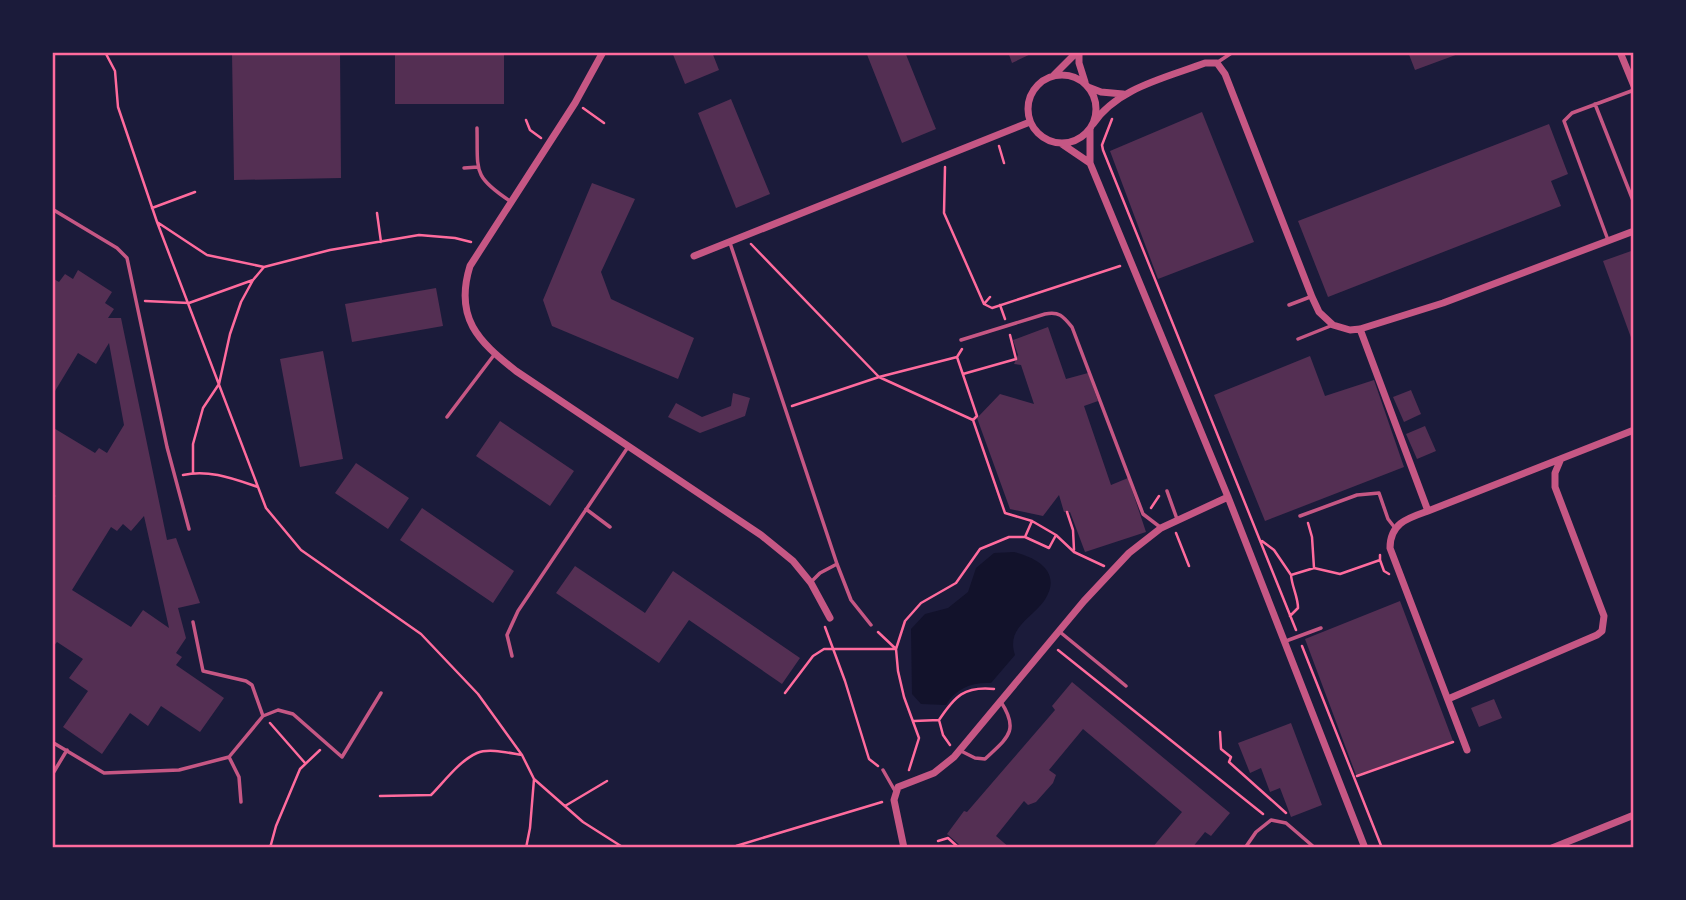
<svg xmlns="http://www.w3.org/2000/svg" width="1686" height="900" font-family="Georgia,serif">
	<rect width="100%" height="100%" fill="#1b1b3a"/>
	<path fill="#12122b" d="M1014,552C1038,558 1063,573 1044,601C1031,619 1006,628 1015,655L991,683C972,682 956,688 946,705L921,704L912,694L911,629L925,614L948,608L968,592L976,568L994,553Z"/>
	<path fill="#542f53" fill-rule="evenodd" d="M232,52H340L341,178L234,180Z
		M395,52H504V104H395Z
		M672,52H712L719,70L685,84Z
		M866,52H905L936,129L902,143Z
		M1008,52H1035L1012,63Z
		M1408,52H1461V53L1415,70Z
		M731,99L770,194L736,208L698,113Z
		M1202,112L1254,242L1158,279L1110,151Z
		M1549,124L1568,174L1551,181L1561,206L1328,297L1298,221Z
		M592,183L635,199L601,272L611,299L694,338L678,379L552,326L543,300Z
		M1634,250V343H1633L1603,261Z
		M78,270L112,292L105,303L114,309L108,318H121L167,540L176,538L200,603L178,608L186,638L176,653L182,657L176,665L224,698L200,732L161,706L148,726L130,713L102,754L63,727L88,691L69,678L83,659L57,642L52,648V499L54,496L52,494V427L95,453L99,448L107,453L124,425L109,343L96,364L78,353L52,396V278L59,282L65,274L73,279ZM144,516L169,628L143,610L131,627L72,590L111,527L117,531L123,524L131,531Z
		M436,288L443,326L352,342L345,304Z
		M1048,327L1066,379L1088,373L1098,401L1084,406L1111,485L1128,478L1146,532L1085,552L1070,512H1064L1059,495L1043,516L1010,509L977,418L1000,394L1034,404L1021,365L1014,364L1018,355L1013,340Z
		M323,351L343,459L300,467L280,359Z
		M1310,356L1325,396L1374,380L1404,467L1265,521L1214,395Z
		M1411,390L1421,414L1404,422L1393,397Z
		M733,393L750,398L745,416L700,433L668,417L676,403L702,417L731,406Z
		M500,421L574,471L550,506L476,456Z
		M1425,426L1436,451L1417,459L1406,434Z
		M356,463L409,498L388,529L335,493Z
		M422,508L514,571L493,603L400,540Z
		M575,566L645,613L673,571L800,658L782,684L689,620L659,663L556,593Z
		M1400,601L1453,741L1356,775L1305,639Z
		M1072,682L1230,813L1211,836L1205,832L1192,848H1152L1182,812L1083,729L1049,770L1056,775L1053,783L1036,802L1028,805L1024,801L996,836L1010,848H963L947,834L964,811L967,812L1055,710L1052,706Z
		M1494,699L1502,718L1479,727L1471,708Z
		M1291,723L1322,805L1291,817L1280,788L1270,792L1261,768L1250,773L1238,743Z"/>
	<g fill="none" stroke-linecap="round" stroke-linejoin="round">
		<path stroke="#ff6b9d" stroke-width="2.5" d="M105,52L115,71L118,107L157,222L266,508L301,550L421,634L478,694L522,755L534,779L583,822L624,848
			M583,108L604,123
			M1112,119L1102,145L1103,150L1296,630
			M526,120L530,130L541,138
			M999,146L1004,163
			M945,167L944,213L984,304
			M152,208L195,192
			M377,213L381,242
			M157,222L207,255L264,267L330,250L419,235L455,238L471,242
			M751,244L879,377L973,420L1005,513L1032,521L1056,535L1074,552L1104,566
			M990,297L984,304L992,308L1120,266
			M145,301L189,303L253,280
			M1000,305L1005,319
			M957,357L977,416L973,420
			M963,374L1016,359L1010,335
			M792,406L879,377L957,357L962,349
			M193,473V444L203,408L219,384L230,334L241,302L253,280L264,267
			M183,475C209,469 234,479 258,487
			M52,496H54
			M1151,508L1159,496
			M1067,512L1073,530L1074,550
			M1308,523L1312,537L1314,568
			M1176,533L1189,566
			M1025,537L1032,521
			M1262,541L1274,550L1291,575L1314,568L1340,574L1380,560V555
			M1380,560L1384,571L1389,574
			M1290,616L1298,608C1298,597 1292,587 1291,575
			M825,627L845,681L869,759L878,766
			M878,632L896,649
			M1302,646L1382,848
			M1058,650L1263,814
			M785,693L813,656L824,649H896
			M939,720L943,735L950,745
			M914,721L939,720C955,696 964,686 994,689
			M270,723L305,763
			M1220,732L1221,749L1231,757L1229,762L1286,813
			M909,770L919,738L904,697L898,671L896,649L905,621L921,603L956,583L980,549L1009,537H1025L1049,548L1056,535
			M1357,776L1453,742
			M380,796L431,795C444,782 459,761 477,753C489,748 509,753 522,755
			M565,806L607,781
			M938,841L948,838L959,848
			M270,848L276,826L300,769L320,750
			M526,848L530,828L534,779
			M721,848L736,846L882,802"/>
		<path stroke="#c65784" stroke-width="3.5" d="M1218,62L1233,52
			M1595,104L1634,203
			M477,128C478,171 472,176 510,201
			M464,168L478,167
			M52,209L117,248L127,258L167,447L189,529
			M1608,240L1564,121L1572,113L1634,90
			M730,243L837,564L851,600L871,625
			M1289,305L1310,297
			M1298,339L1333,325
			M961,340L1045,314C1059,311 1063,316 1072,327L1143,514L1160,527
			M447,417L494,355
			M1167,491L1177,519
			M586,509L610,527
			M1300,516L1357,495L1379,493L1388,519L1395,528
			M812,581L820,573L837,564
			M193,622L203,671L246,681L252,685L263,716
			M1060,632L1126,686
			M1286,641L1321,628
			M512,656L507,635L518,611L628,447
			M52,742L104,773L179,770L229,757L263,716L278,710L293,714L342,757L381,693
			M961,751L975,758L985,759C1007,738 1020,731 1001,702
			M229,757L239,777L241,802
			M883,770L895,791
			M52,775L67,750
			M1245,848L1256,832L1271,820L1286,823L1315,848"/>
		<path stroke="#c65784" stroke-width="7" d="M603,52L575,103L470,266C454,318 478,341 516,371L761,535L793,561L811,583L830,618
			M1079,52V63L1085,82
			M1620,52L1634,86
			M1028 109a34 34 0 1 1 68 0a34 34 0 1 1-68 0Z
			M1054,75L1077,52
			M1088,87L1101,92L1123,94
			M1093,124C1117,88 1165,78 1205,63H1217L1225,74L1312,297L1319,312L1333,325L1350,330L1360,329L1443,303L1634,231
			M1090,129V163L1228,497L1365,848
			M1062,144L1090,163
			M694,256L1030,122
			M1360,329L1428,511C1408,518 1390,523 1390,548L1467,750
			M1428,511L1634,430
			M1448,699L1597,635L1602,631L1604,616L1555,487V473L1560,461
			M904,848L894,800L898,787L934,773L954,757L1084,601L1129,553L1161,528L1228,497
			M1552,848L1634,815"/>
	</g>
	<rect width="1686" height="900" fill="none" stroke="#1b1b3a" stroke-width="108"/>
	<rect x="54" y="54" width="1578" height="792" fill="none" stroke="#ff6b9d" stroke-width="2.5"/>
</svg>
